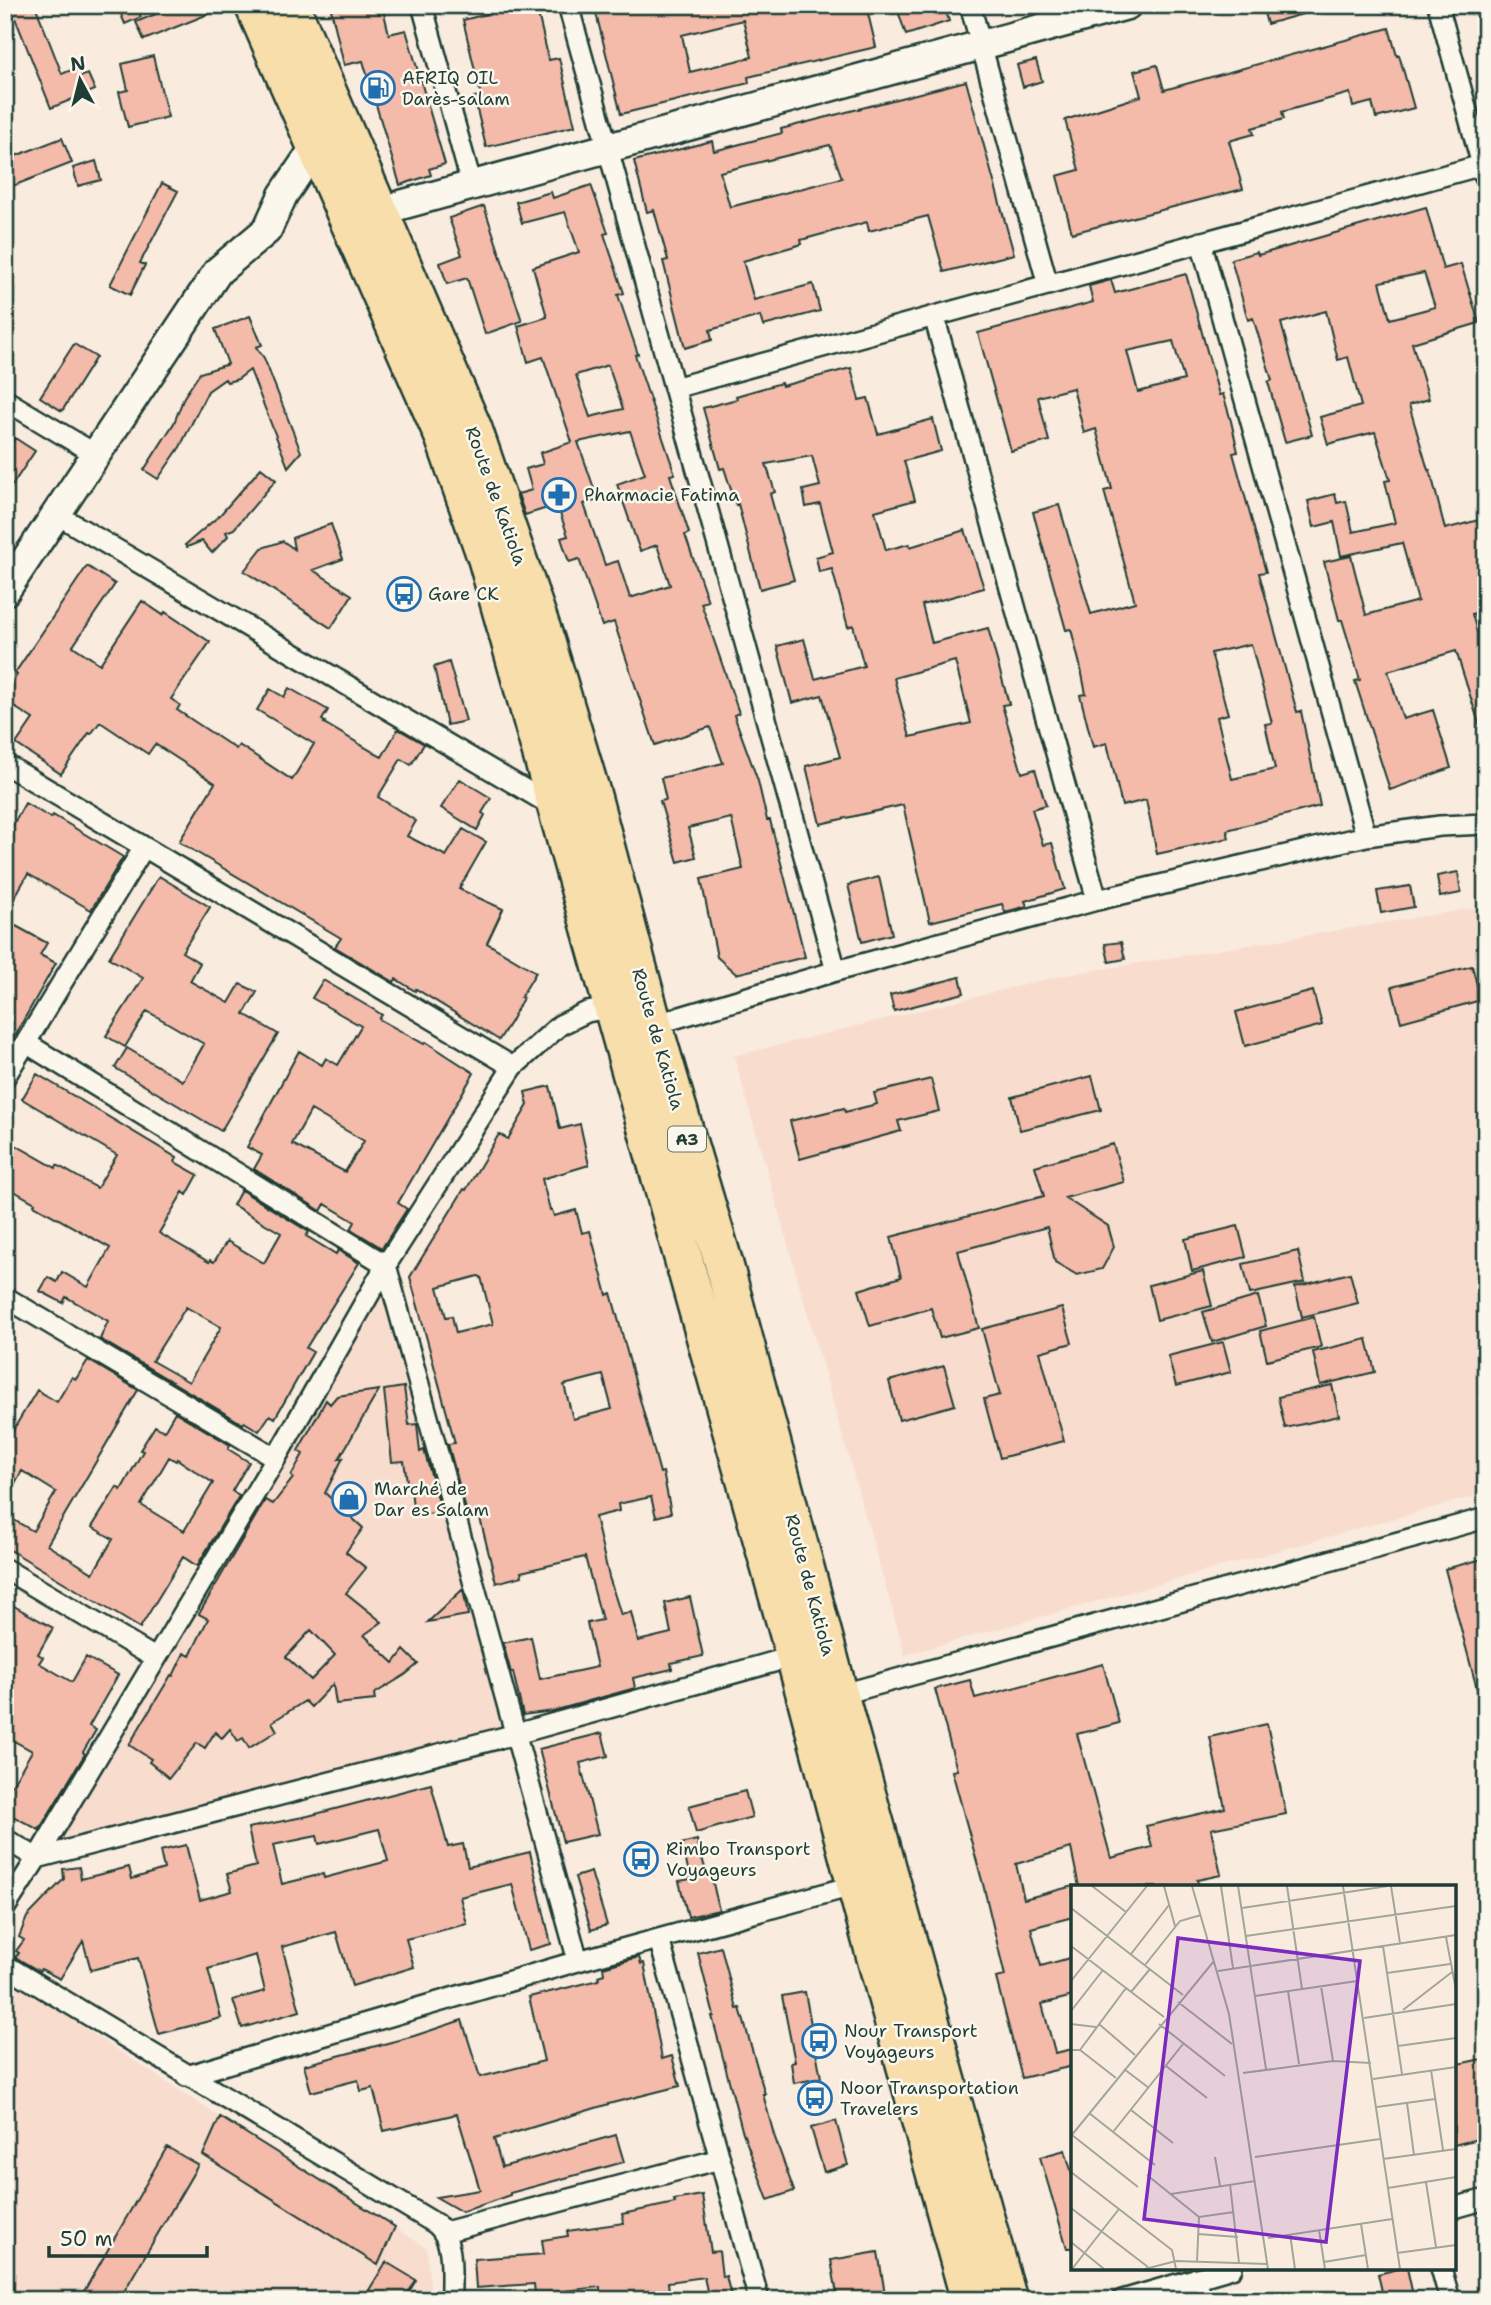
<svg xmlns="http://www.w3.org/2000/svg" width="1491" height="2305" font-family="'Shantell Sans',sans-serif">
	<rect width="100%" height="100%" fill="#faebdf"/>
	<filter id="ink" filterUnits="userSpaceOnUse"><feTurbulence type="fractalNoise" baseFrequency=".0143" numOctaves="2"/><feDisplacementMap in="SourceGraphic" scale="14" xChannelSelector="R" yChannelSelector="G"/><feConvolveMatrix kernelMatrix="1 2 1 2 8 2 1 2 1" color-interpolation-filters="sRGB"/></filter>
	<g filter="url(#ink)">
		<path fill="#f8ddcf" d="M1486,906V1493L905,1655L734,1056L1060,976Z
			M386,1265L516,1734L37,1858Z
			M5,1976L220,2117L427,2248L431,2300H5Z"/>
		<path fill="#f4bbaa" stroke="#1f3d34" stroke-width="2" fill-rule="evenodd" d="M10,5H35L62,74L76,68L80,77L88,74L95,90L51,108Z
			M117,5H136L141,17L125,24Z
			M178,5H228V6L144,40L136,22Z
			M330,5H382L389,34L406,30L445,164L429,169L431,175L400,185L363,61L344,65Z
			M509,5H536L549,60L559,58L575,126L486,147L474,97L481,96L463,20L499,11L498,8Z
			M594,5H674L675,9L690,5H866L876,47L748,77L749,83L621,114ZM743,20L752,57L690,72L682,35Z
			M896,5H944L949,21L906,35Z
			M1262,5H1316L1317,10L1267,24Z
			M1389,28L1397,56L1399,55L1414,108L1376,118L1372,102L1353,107L1350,93L1282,112L1284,119L1252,128L1254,134L1229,141L1243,189L1072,233L1057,176L1079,170L1065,120L1141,96L1134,71L1157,65L1164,90Z
			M153,56L168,117L128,127L119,92L128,90L122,64Z
			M1036,60L1042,81L1023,87L1017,65Z
			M966,81L1014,254L944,272L928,216L869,231L867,222L801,240L802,244L743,261L754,300L813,284L820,311L763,326L760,316L710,330L712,340L685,348L663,261L668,260L654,210L647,212L634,161L712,141L714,151L782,133L781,129ZM830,145L842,178L730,207L720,172Z
			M62,138L72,163L5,189V160Z
			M96,161L101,180L78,186L73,168Z
			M162,183L178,191L140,263L145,265L130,295L110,285Z
			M591,185L608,233L604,234L624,293L618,295L638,354L635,355L675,474L670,475L689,533L685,535L708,601L701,603L739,713L734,715L758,781L767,820H770L805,957L736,974L717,957L701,879L743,869L731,818L688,828L696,857L678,862L660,801L666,800L661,778L723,763L710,727L655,745L614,622L602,626L579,559L569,562L561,538L568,536L557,505L525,515L518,494L532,490L526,469L543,464L540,453L572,442L543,357L528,362L518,326L547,317L533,267L579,252L565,212L522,223L516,202L551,192L553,198ZM608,365L623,409L590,417L576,375ZM630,431L645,474L617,484L640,551L657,545L670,585L630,598L618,561L605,565L584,504L598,500L578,442Z
			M484,206L522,321L485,334L467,278L447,284L440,263L462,255L449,218Z
			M1426,207L1443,269L1461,264L1479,323L1412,343L1429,399L1409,405L1428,470H1430L1445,529L1486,518V610L1472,614L1481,646L1478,647L1486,672V732L1482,733L1456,651L1388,671L1403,719L1433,710L1451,768L1390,790L1355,681L1360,680L1346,633L1342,620H1339L1324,562L1351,556L1366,615L1418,601L1402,543L1341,556L1334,522L1314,527L1308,501L1335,494L1337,503L1346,501L1353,532L1395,523L1385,481L1390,480L1375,432L1328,444L1320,417L1361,406L1348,357L1338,360L1326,311L1281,323L1312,435L1285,442L1268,382L1272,380L1253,318L1248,320L1231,259L1257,252L1258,255ZM1424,273L1435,307L1390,319L1380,282Z
			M1186,274L1219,395L1223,394L1231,421L1238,452L1233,453L1266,572L1259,573L1297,712L1301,711L1320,806L1227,830L1229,838L1157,854L1146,800L1122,806L1107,743L1093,747L1080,695L1086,694L1081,669L1071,629L1066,630L1033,512L1059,505L1091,614L1135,602L1104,491L1112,489L1096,429L1084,433L1073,388L1038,397L1049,441L1011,451L978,333L1093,302L1089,286L1111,280L1115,293ZM1173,341L1184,380L1138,392L1127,351ZM1251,644L1272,723L1265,724L1275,769L1232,779L1217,717L1228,714L1211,653Z
			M250,316L262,345L256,347L264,358L301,452L288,467L250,370L238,379L227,382L225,379L208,391L180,447L158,479L144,470L174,423L184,397L200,373L228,364L215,329Z
			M74,344L96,357L62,411L40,397Z
			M851,368L859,400L868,398L878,434L933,419L941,451L904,461L915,500L875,511L886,550L909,544L910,547L965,530L984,588L922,605L932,643L988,628L1009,704L1002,705L1022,773L1035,769L1046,805L1032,809L1043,845L1052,843L1065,889L1025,901L1027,906L1005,912L1002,904L930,922L903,805L820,824L806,766L840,757L822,695L792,703L777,646L804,639L815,679L864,666L853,625L848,627L832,569L819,572L816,557L833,552L820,504L806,507L803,490L820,486L812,456L766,464L775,492L770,494L794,580L760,589L738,504L736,505L724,468L720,469L703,408L737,399L736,396L781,383L782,386ZM955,661L971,723L910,737L894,678Z
			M15,438L35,451L5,496V453Z
			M261,468L276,480L234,529L226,532L228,536L212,553L202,541L187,547L185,545L220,515Z
			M331,524L343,559L313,570L352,595L331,628L244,571L262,548L283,541L294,549L292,538Z
			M87,566L115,584L73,646L100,664L142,601L163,615L165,612L210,642L171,699L180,705L177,710L236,749L239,745L292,780L314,744L257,710L270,689L284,697L289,688L328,710L322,720L325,722L324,723L380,756L382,757L398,729L424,744L411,765L401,759L378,797L416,821L407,836L446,856L463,829L486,842L459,889L503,909L487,943L536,972L521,997L523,998L511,1021L499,1040L416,989L415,991L396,979L394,982L335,947L341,938L179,842L215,783L155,744L148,754L100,722L91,734L89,733L61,774L16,744L33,719L5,701V693L17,675L15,673Z
			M449,662L466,721L447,725L434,667Z
			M460,779L491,798L482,813L485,815L477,830L441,808Z
			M25,803L51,818L53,815L123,857L91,910L28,874L5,914V839Z
			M1458,872L1461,893L1440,897L1437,876Z
			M159,876L210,907L182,952L200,963L190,981L229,1003L240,984L257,992L244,1014L278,1034L221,1131L115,1068L127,1048L183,1081L204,1044L147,1011L125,1047L106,1036L143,978L109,958Z
			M879,877L892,934L862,942L848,885Z
			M1410,886L1414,907L1381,913L1377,891Z
			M5,920L47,943L40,955L56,963L5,1053Z
			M1121,942L1125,959L1109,962L1105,944Z
			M1472,966L1481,1000L1401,1022L1392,987Z
			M960,977L964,993L894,1011L890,995Z
			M323,980L376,1011L382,1015L379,1019L424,1044L426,1042L474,1073L398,1203L407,1209L382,1248L351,1229L355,1222L325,1204L321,1211L254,1169L262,1155L247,1147L299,1051L322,1065L326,1058L338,1065L361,1026L312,998ZM311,1110L364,1141L345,1172L292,1144Z
			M1313,991L1322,1025L1245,1046L1236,1012Z
			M37,1074L177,1158L175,1162L198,1175L187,1195L183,1192L159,1233L209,1262L210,1260L214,1262L227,1241L264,1263L281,1233L233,1205L241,1190L309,1232L306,1236L336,1254L338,1250L359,1263L306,1348L313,1352L275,1418L270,1415L259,1431L244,1422L243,1424L100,1339L108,1321L66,1297L63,1303L40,1291L48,1277L57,1282L62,1272L88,1287L110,1248L34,1205L35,1203L5,1186V1139L56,1168L57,1165L97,1188L117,1155L22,1099ZM186,1307L221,1327L189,1382L152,1361Z
			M1092,1076L1101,1110L1020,1130L1012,1097Z
			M931,1079L939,1111L898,1121L901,1131L800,1159L790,1121L844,1108L845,1112L877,1104L874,1093Z
			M550,1086L560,1129L580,1124L589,1165L542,1179L550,1210H552L554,1216L576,1210L582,1233L590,1231L607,1295L611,1293L660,1473L663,1472L671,1513L656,1517L651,1497L618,1504L619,1511L595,1517L609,1577L621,1615L631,1612L638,1641L671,1633L665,1603L690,1597L703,1656L671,1663L672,1669L633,1678L635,1688L553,1711L523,1715L513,1672L511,1673L503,1643L531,1637L540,1679L597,1667L587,1623L602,1620L585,1557L521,1572L522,1576L496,1583L480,1518L476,1519L475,1515L468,1517L448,1444L455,1443L410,1277L464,1189L466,1190L499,1134L508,1139L528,1105L525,1092ZM478,1276L481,1277L493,1324L456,1333L452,1316L446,1317L438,1287ZM603,1375L612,1409L573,1419L564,1385Z
			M1113,1144L1124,1182L1065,1198L1108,1226L1114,1247L1102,1269L1077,1275L1055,1262L1047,1227L958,1251L979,1328L940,1338L931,1308L870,1326L859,1290L901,1277L891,1237L1044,1196L1035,1166Z
			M1238,1226L1246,1257L1192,1271L1185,1239Z
			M1298,1251L1305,1282L1250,1294L1243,1264Z
			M1203,1271L1212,1306L1157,1320L1149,1285Z
			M1350,1273L1358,1303L1302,1317L1295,1287Z
			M1258,1296L1266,1326L1212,1342L1203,1312Z
			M1062,1308L1072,1343L1040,1352L1064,1441L1000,1458L984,1399L1000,1395L982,1329Z
			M1314,1317L1321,1347L1267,1360L1260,1331Z
			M1367,1339L1375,1372L1320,1385L1313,1352Z
			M1223,1342L1231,1372L1176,1386L1168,1356Z
			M88,1360L138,1390L47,1545L93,1573L113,1539L92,1527L117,1487L121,1490L143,1451L140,1450L155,1426L164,1431L175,1412L230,1445L228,1449L249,1462L232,1491L239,1496L197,1566L183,1557L140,1628L5,1547V1515L33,1531L56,1492L22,1471L5,1500V1428L12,1432L37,1390L57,1402L72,1377L76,1379ZM169,1457L176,1461L177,1459L213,1483L184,1531L141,1505Z
			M944,1366L955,1405L899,1420L889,1381Z
			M1332,1385L1339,1416L1285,1428L1278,1397Z
			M404,1387L409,1425L417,1424L420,1452L424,1450L442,1513L423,1514L422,1507L413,1508L411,1488H408L404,1461L392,1462L384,1390Z
			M379,1390L339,1459L343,1458L325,1493L363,1528L346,1552L366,1568L346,1593L382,1622L364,1635L394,1663L404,1650L418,1664L405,1675L374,1694L375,1700L336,1704L333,1684L311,1707L305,1701L272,1722L277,1731L249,1748L243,1738L238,1741L230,1729L222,1738L215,1732L205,1748L197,1743L169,1778L149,1762L151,1759L129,1745L171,1675L173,1676L184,1653L190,1656L208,1619L199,1614L265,1500L273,1504L293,1478L291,1476L303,1454L298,1451L326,1400L330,1404L337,1396ZM311,1630L335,1655L311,1680L286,1657Z
			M1486,1558V1703L1481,1704L1445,1569Z
			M463,1589L468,1615L428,1622Z
			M5,1601L53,1628L38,1654L43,1657L39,1663L72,1682L86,1657L118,1675L89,1726L96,1730L83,1752L85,1754L39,1830L5,1812V1781L12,1785L32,1751L5,1736Z
			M1103,1664L1119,1723L1077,1734L1111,1858L1152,1847L1146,1826L1225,1808L1210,1737L1267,1724L1286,1814L1211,1829L1221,1875L1197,1880L1199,1887H1079L1071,1848L1016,1864L1024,1899L1073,1886V1917L1031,1928L1041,1966L1073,1957V1996L1042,2004L1055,2053L1073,2049V2066L1022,2078L996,1978L1005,1976L983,1884L952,1771L957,1770L935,1689L970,1680L975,1698Z
			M602,1733L608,1756L580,1763L598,1834L563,1842L539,1749Z
			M431,1784L448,1847L463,1844L468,1867L530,1852L551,1944L529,1950L512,1884L460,1897L467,1924L406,1939L414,1967L352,1986L336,1932L282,1947L300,2011L242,2028L233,2000L265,1991L256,1955L208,1969L221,2018L159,2034L138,1958L91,1970L83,1941L60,1979L41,1969L39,1971L15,1957L19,1953L16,1951L24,1940L19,1937L27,1917L64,1879L63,1869L79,1867L81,1879L129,1867L132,1879L164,1869L160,1851L186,1845L200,1900L232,1891L227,1874L256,1866L248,1828L308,1816ZM379,1829L388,1861L324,1878L323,1874L282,1884L273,1845L317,1836L319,1844Z
			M745,1791L752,1817L696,1833L689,1806Z
			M697,1840L707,1875L711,1874L719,1910L688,1917L679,1881L691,1879L681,1844Z
			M591,1872L607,1925L591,1930L575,1877Z
			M721,1947L737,2009L740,2008L765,2094H763L774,2135L794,2191L768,2200L742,2130L712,2016H714L698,1953Z
			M639,1957L641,1964L644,1963L662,2059L672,2056L680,2086L612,2103L494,2139L502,2167L616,2135L624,2162L510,2193V2195L462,2212L436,2197L480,2190L457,2114L384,2131L373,2088L361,2091L358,2080L311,2092L304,2065L414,2036L462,2020L480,2077L544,2061L529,1997L599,1980L598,1976L604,1974L603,1967Z
			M805,1992L821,2078L794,2083L791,2063L795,2062L782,1996Z
			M1486,2058V2137L1454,2145V2065Z
			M220,2117L395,2227L378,2265L203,2155Z
			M836,2121L848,2165L824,2172L811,2128Z
			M167,2147L198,2165L119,2300H79Z
			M1065,2150L1073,2177V2248H1067L1040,2157Z
			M702,2195L711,2252L719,2251L722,2277L726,2276L732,2300H709L704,2277L668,2282L670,2300H600V2287L535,2294L534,2284L476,2288L474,2259L544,2254L542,2240L568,2236L567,2231L624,2223L622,2214L675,2203L674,2200Z
			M878,2252L886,2300H838L831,2260Z
			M386,2262L416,2280L404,2300H363Z
			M1402,2268H1407L1414,2300H1384L1378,2274Z"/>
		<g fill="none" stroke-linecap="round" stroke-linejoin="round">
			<g stroke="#1f3d34" stroke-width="24">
				<path id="street" d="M422,5L472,186
					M568,5L836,971
					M970,5L1048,285
					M1438,5L1485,176
					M1201,242L1366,836
					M934,316L1097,900
					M674,388L1482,165
					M5,400L95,454
					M56,514L556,808
					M5,764L513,1067
					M653,1025L836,971L1097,900L1366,836L1440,826L1486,824
					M26,1043L386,1265L578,1961
					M5,1077L144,847
					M5,1297L276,1458
					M5,1569L155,1658
					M839,1695L1486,1518
					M5,1839L37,1858L516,1734L795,1656
					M5,1908L37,1858L276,1458L386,1265L513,1067L560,1025L587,1012L614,1007
					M659,1939L759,2300
					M5,1965L436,2224C456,2241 450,2275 451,2300
					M186,2076L578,1961L856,1885
					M1454,2208L1486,2199
					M445,2232L720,2159
					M1441,2268L1450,2300
					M1196,2278L1202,2300
					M1122,2300L1232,2268"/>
			</g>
			<g stroke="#1f3d34" stroke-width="33">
				<path id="secondary" d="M361,218L379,211L1127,5
					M5,591L218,271L267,230L283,195L316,146"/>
			</g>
			<g stroke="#1f3d34" stroke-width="42">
				<path id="highway" d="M254,5L444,437L487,559L795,1656L856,1885L970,2300
					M290,5L473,429L546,642L592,796L653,1025L723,1261L839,1695L1008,2300"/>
			</g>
			<use href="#street" stroke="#fbf7ec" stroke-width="19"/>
			<use href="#secondary" stroke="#fbf7ec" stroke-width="28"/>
			<use href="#highway" stroke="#f8deab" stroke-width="37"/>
		</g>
	</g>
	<defs>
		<g id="fuel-ring" transform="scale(1.75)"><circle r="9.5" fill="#fbf7ec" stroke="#1f6fb2" stroke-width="1.5"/><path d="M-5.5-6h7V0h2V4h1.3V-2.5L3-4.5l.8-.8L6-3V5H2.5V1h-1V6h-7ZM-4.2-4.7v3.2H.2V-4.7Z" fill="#1f6fb2"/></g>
		<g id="pharmacy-ring" transform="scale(1.75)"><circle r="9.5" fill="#fbf7ec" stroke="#1f6fb2" stroke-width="1.5"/><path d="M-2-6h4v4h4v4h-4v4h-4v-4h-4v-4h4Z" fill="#1f6fb2"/></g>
		<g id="bus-ring" transform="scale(1.75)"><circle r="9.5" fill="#fbf7ec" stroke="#1f6fb2" stroke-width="1.5"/><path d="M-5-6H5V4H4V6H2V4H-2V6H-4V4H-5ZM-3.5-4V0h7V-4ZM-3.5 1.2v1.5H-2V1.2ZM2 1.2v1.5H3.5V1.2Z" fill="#1f6fb2"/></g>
		<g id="shop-ring" transform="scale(1.75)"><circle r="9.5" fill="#fbf7ec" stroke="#1f6fb2" stroke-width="1.5"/><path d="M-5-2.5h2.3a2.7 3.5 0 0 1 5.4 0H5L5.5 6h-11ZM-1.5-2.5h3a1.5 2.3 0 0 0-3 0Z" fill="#1f6fb2"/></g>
	</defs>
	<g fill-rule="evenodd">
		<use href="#fuel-ring" x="378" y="88"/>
		<use href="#pharmacy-ring" x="559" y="495"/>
		<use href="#bus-ring" x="404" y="594"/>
		<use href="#shop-ring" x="349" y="1499"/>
		<use href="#bus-ring" x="641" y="1859"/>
		<use href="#bus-ring" x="819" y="2041"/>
		<use href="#bus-ring" x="815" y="2098"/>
	</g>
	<g text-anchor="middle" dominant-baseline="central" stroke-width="5" stroke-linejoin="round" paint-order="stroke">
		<rect fill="#fbf7ec" stroke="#61756b" stroke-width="2" x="668" y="1126.5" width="38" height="25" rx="5"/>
		<g font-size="16" font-weight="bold" fill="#1f3d34">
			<text x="687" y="1139">A3</text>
		</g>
		<g font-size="18" fill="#1f3d34" stroke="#fbf7ec" text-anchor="start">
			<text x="402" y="78">AFRIQ OIL<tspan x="402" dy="21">Darès-salam</tspan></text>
			<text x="584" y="495">Pharmacie Fatima</text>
			<text x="428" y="594">Gare CK</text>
			<text x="374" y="1489">Marché de<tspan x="374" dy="21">Dar es Salam</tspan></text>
			<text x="666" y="1849">Rimbo Transport<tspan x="666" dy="21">Voyageurs</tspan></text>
			<text x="844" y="2031">Nour Transport<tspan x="844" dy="21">Voyageurs</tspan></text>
			<text x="840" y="2088">Noor Transportation<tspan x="840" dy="21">Travelers</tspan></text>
		</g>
		<g font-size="18" fill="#1f3d34" stroke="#fbf7ec">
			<text transform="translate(496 496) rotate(70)">Route de Katiola</text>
			<text transform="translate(658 1039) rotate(74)">Route de Katiola</text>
			<text transform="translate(810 1585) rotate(75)">Route de Katiola</text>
		</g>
	</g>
	<g transform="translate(1071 1885)">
		<rect width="385" height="385" fill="#faebdf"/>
		<path fill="none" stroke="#a2a59b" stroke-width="2" d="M21,1L55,27M93,1L104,41M121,1L158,129L197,384M150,1L162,83M167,1L195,184M216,1L231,104M272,1L329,384M320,1L329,58M0,23L112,110M171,23L317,1M175,51L385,21M375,52L385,105M0,61L93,132M312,61L331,189M60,69L98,20M74,80L109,36L130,30M147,86L385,50M316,88L379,79M0,96L76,1M250,101L262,176M217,106L228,179M60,107L79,84M184,111L286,96M107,117L161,159M332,125L381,87M0,126L32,85M293,133L385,119M0,139L25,142M28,139L64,170M88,139L154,191M327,161L385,153M0,165H9L45,193M9,165L55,103M95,181L136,213M53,184L78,203M360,185L372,265M172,188L262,176L300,178M302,194L385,182M336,218L343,270M306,222L364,214M60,225L102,258M18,228L84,280M42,247L112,159M1,250L67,302M0,251L143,76M144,272L149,301M184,272L309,254M312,274L385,264M0,287L101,365L105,384M76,290L128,332L163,327M355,297L365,362M159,299L168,378M317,303L385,292M100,309L184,296M0,323L77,382M290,339L297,384M248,345L254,384M127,349L167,352M219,349L224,384M197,353L321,334M0,357L33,384M326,368L385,360M126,376L128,332M253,377L295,370M1,384L48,324M74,384L105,376L196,379"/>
		<path fill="#7b2cbf" fill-opacity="0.15" stroke="#7b2cbf" stroke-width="3.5" d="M107,53L289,76L255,357L73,334Z"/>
		<rect width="385" height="385" fill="none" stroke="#1f3d34" stroke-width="3.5"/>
	</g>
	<rect width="1491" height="2305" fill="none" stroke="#fbf7ec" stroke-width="28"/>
	<rect x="14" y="14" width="1463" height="2277" fill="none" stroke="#1f3d34" stroke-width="2.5" filter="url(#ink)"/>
	<g transform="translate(80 80) rotate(353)" stroke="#fbf7ec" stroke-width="5" paint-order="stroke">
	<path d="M0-5L12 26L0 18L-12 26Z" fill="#1f3d34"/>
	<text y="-10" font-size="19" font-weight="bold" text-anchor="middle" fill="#1f3d34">N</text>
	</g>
	<path d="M49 2246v10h158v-10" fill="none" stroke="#1f3d34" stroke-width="3.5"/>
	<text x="60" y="2246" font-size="21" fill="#1f3d34" stroke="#fbf7ec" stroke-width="5" paint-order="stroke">50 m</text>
</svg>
